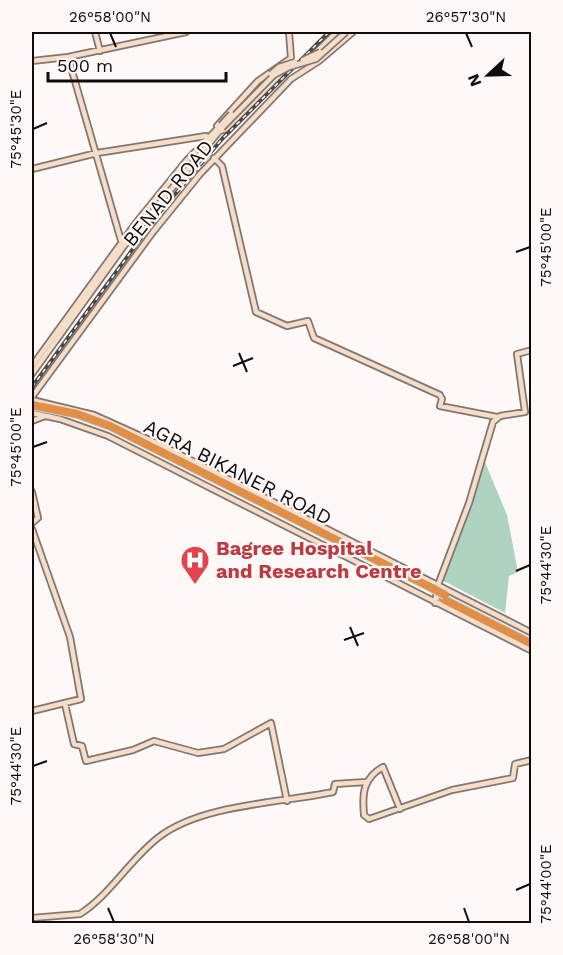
<svg xmlns="http://www.w3.org/2000/svg" width="563" height="955" font-family="'Work Sans',sans-serif">
	<rect width="100%" height="100%" fill="#fef9f7"/>
	<path fill="#aed3c0" d="M485,462L507,515L518,572L509,576L505,613L442,580Z"/>
	<g fill="none" stroke-linecap="round" stroke-linejoin="round">
		<g stroke="#817672" stroke-width="8">
			<path id="secondary" d="M95,32L100,51
				M313,55L337,32
				M68,57L122,244
				M32,61L68,57L186,32
				M217,126L258,81L291,58L289,32
				M219,131L227,129L280,75L278,69
				M214,158L222,166L256,312L287,326L308,321L314,338L440,395L442,399L440,406L497,417
				M32,169L97,153L206,136L208,138
				M32,366L135,224L187,160L221,125
				M32,374L124,246L222,128
				M32,397L153,232L200,174L291,79L319,61L353,32
				M32,400L94,415L163,446L532,633
				M32,413L60,419L108,436L532,651
				M32,421L45,416
				M32,492L38,518L32,523
				M32,529L70,637L81,699L32,711
				M435,603L438,585L469,503L493,422L500,416L525,412L517,354L532,350
				M65,704L74,744L82,746L86,761L133,750L154,741L198,753L224,749L271,723L287,801
				M400,809L383,767C363,778 362,794 364,815L369,819L452,790L513,778L515,764L532,760
				M32,918L80,914C111,894 130,859 159,837C202,804 281,803 333,792L335,784L366,782"/>
		</g>
		<g stroke="#d4d3d3" stroke-width="10">
			<path id="highway" d="M32,405L77,414L110,426L432,588
				M443,599L532,644"/>
		</g>
		<use href="#secondary" stroke="#f5ddc8" stroke-width="4.5"/>
		<use href="#highway" stroke="#df8f47" stroke-width="8"/>
		<g stroke="#4c4846" stroke-width="4">
			<path id="rail" d="M32,387L160,212L222,139L329,32"/>
		</g>
		<use href="#rail" stroke="#fef9f7" stroke-width="1.5" stroke-dasharray="4.5" stroke-linecap="butt"/>
		<g stroke="#817672" stroke-width="8" stroke-linecap="butt">
			<path id="secondary-bridge" d="M303,60L320,52
				M271,74L279,67L295,62
				M221,125L231,114
				M222,128L274,75L289,67L316,59L346,32"/>
		</g>
		<g stroke="#d4d3d3" stroke-width="10" stroke-linecap="butt">
			<path id="highway-bridge" d="M432,588L445,595"/>
		</g>
		<use href="#secondary-bridge" stroke="#f5ddc8" stroke-width="4.5"/>
		<use href="#highway-bridge" stroke="#df8f47" stroke-width="8"/>
	</g>
	<path fill="none" stroke="#0f0c0a" stroke-width="2" d="M110,33L116,47M466,33L472,47M33,129L47,123M516,252L530,247M239,353L247,372M233,366L253,358M33,447L47,442M516,571L530,565M350,627L358,646M344,640L364,633M33,766L47,761M516,890L530,884M108,908L114,922M464,908L469,922"/>
	<defs>
		<g id="hospital-pin" transform="scale(1.5)"><path d="M0 17L-7.5 6A9.5 9.5 0 1 1 7.5 6Z" fill="#e0444e" stroke="#fef9f7"/><path d="M-5-5h3v3.5h4V-5h3V5h-3V1.5h-4V5h-3Z" fill="#fff"/></g>
	</defs>
	<g fill-rule="evenodd">
		<use href="#hospital-pin" x="195" y="560"/>
	</g>
	<g text-anchor="middle" dominant-baseline="central" stroke-width="4.5" stroke-linejoin="round" paint-order="stroke">
		<g font-size="20" fill="#0f0c0a" stroke="#fef9f7">
			<text transform="translate(168 193) rotate(-51)">BENAD ROAD</text>
			<text transform="translate(238 472) rotate(27)">AGRA BIKANER ROAD</text>
		</g>
		<g font-size="20" font-weight="bold" fill="#be3a42" stroke="#fef9f7" text-anchor="start">
			<text x="216" y="548">Bagree Hospital<tspan x="216" dy="23">and Research Centre</tspan></text>
		</g>
	</g>
	<rect width="563" height="955" fill="none" stroke="#fef9f7" stroke-width="66"/>
	<g transform="translate(488 75) rotate(248)" stroke="#fef9f7" stroke-width="4.5" paint-order="stroke">
	<path d="M0-4.5L10 22L0 15L-10 22Z" fill="#0f0c0a"/>
	<text y="-9" font-size="16" font-weight="bold" text-anchor="middle" fill="#0f0c0a">N</text>
	</g>
	<path d="M48 72v9h178v-9" fill="none" stroke="#0f0c0a" stroke-width="3"/>
	<text x="57" y="72" font-size="18" fill="#0f0c0a" stroke="#fef9f7" stroke-width="4.5" paint-order="stroke">500 m</text>
	<rect x="33" y="33" width="497" height="889" fill="none" stroke="#0f0c0a" stroke-width="2"/>
	<g font-size="15" text-anchor="middle" fill="#0f0c0a">
		<text x="110" y="22">26°58'00"N</text>
		<text x="466" y="22">26°57'30"N</text>
		<text transform="translate(16 129) rotate(-90)" y="5">75°45'30"E</text>
		<text transform="translate(546 247) rotate(-90)" y="5">75°45'00"E</text>
		<text transform="translate(16 447) rotate(-90)" y="5">75°45'00"E</text>
		<text transform="translate(546 565) rotate(-90)" y="5">75°44'30"E</text>
		<text transform="translate(16 766) rotate(-90)" y="5">75°44'30"E</text>
		<text transform="translate(546 884) rotate(-90)" y="5">75°44'00"E</text>
		<text x="114" y="944">26°58'30"N</text>
		<text x="469" y="944">26°58'00"N</text>
	</g>
</svg>
